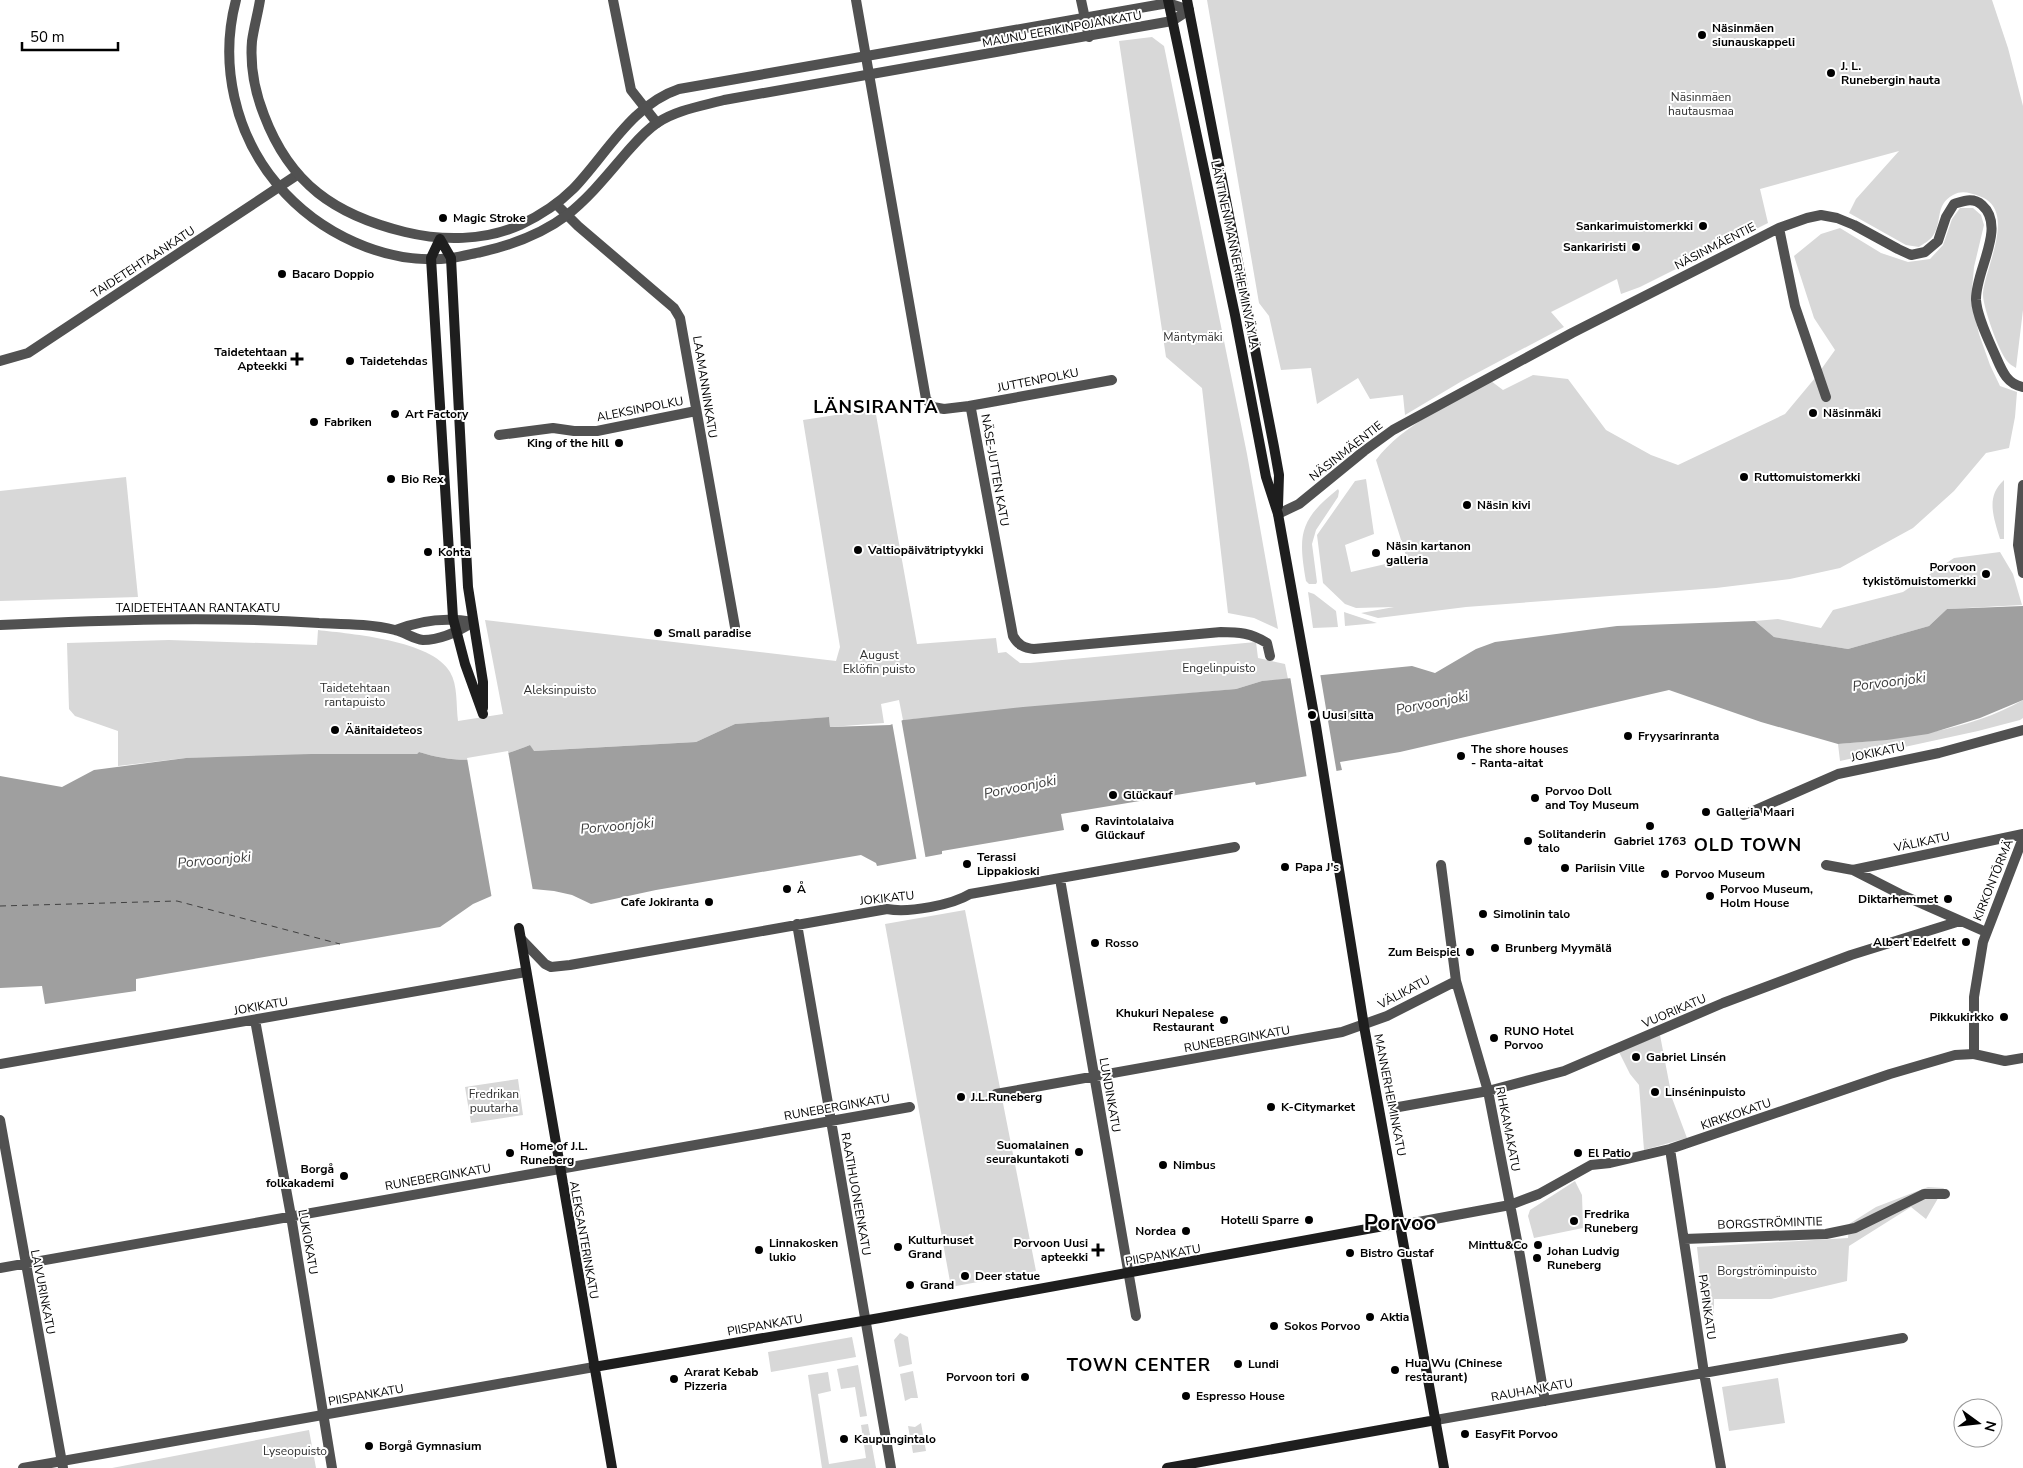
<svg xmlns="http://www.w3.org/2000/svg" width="2023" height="1468" font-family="'Nunito Sans',sans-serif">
	<rect width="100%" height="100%" fill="#fff"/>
	<path fill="#d8d8d8" d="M1207,0H1992L2008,48L2023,106V310L2016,368C2013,366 2009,364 2007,361C1999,352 1982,305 1983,293C1985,267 2018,209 1979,196C1970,193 1962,190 1953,195C1934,205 1943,224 1932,237C1929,241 1923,244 1919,247L1906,245L1849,213L1856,199L1899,151L1760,189L1768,223L1640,287L1621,294L1617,279L1551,312L1564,327L1462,381L1405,415L1403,395L1370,399L1358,378L1317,404L1311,368L1281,370L1269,316L1259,303Z
		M1152,37L1164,46L1247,454L1278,629L1254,618L1228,613L1202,388L1166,357L1119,41Z
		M1960,208H1973L1981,215L1984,225L1974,267L1971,299L1979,334L1990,365L2000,386L2017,392L2015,417L2009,448L1986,453L1954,491L1913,528L1840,568L1790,579L1716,588L1466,607L1378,618L1361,613L1394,607L1356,608L1345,604L1323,583L1317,535L1355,481L1366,479L1374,534L1345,545L1351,572L1407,559L1376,460C1402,425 1453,402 1491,381L1503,390L1533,375L1568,379L1606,430L1651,455L1678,465L1785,414L1815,378L1835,350L1814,318L1794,256L1821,234L1840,228L1881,253L1908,262L1930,259L1943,245L1952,219Z
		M875,409L917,644L996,638L998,653L1006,652L1020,663H1030L1256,642L1258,658L1285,664L1288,679L1262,681L1236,689L903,720L899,700L881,704L884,723L830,727L829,717L735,724L696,742L533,751L530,745C491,761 460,765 419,752L417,754L186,758L118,766V731L75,716L69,709L67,643L169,640L317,645L318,630C351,634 432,640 450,672C458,685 456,706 458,721L503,714L485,620L836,661L840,647L803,420Z
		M126,477L138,597L0,601V491Z
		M2004,480V539H2000C1994,518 1985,497 2004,480Z
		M1338,489L1339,491L1338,497L1316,530L1312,544L1317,582L1316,584H1309L1306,581C1298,535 1299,520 1338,489Z
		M2000,552L2013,574L2022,605L1947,609L1929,626L1848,649L1774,637L1755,621L1778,619L1821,628L1833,610L1903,592L1954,558Z
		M1308,592L1314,594L1336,611L1338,627L1313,628Z
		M1344,612L1377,623L1345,626Z
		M2023,700V718L2020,720L1978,731L1840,761L1838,744C1899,739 1969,731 2023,700Z
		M965,910L1036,1271L951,1287L885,924Z
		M1660,1035L1672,1098L1687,1138L1644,1150L1639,1085L1630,1074L1619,1052Z
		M518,1079L523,1115L471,1123L465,1087Z
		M1575,1181L1582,1195L1583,1228L1534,1238L1528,1216L1530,1210Z
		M1928,1187L1944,1188L1926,1219L1911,1207L1849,1246L1847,1281L1771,1299H1714V1321L1705,1322L1697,1247L1848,1238L1849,1224L1876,1207Z
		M900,1333L908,1337L912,1364L899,1367L894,1340Z
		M852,1337L856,1357L771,1372L768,1352Z
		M858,1365L867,1416L860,1417L855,1387L841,1389L837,1369Z
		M913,1371L918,1398H911L905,1401L900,1374Z
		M828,1372L831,1391L818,1394L829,1464L866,1458L861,1425L868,1424L876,1468H822L808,1375Z
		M1778,1378L1785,1423L1729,1431L1722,1387Z
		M921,1423L926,1451L913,1453L908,1426L915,1427Z
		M309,1430L316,1468H112Z"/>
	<path fill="#9f9f9f" d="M2023,606V700L1980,718L1928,734L1887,740L1838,744L1761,722L1669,690L1400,752L1340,762L1342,770L1256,785L1255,782L1061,814L1064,830L942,851V854L877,866L876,863L861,855L656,890L591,904L572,895L554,891L533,889L512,891L496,894L473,904L440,927L136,979V991L45,1004L42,986L0,988V776L62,787L94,770L186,758L311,754H417L419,752C460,765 491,761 530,745L534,751L696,742L735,724L829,717L830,727L890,725L903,720L1023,707L1236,689L1262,681L1412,666L1435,673L1476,649L1495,642L1617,626L1755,621L1774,637L1848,649L1929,626L1947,609Z"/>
	<path fill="#fff" d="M1320,673L1337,774L1307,779L1290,676Z
		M901,718L926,860L917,862L892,722Z
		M508,751L533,891L513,893L492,899L467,758Z"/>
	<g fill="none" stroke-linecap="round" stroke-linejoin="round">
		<path stroke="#404040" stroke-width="1" stroke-dasharray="6 5" stroke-linecap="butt" d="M0,906L177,901L340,944"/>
		<path stroke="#515151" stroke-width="10" d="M613,0L631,90L657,123
			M856,0L926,399L933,407L944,409L969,406L971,409L1013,636C1018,645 1024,648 1034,649L1221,632C1239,632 1251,633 1267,643L1270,656
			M1081,0L1089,37
			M556,204L578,226L674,308L680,318L735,627
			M1779,228L1795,306L1826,397
			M0,361L28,353L297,175
			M969,406L1112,380
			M499,435L553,428L574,431H597L696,411
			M2023,485L2018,545L2023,573
			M1278,514L1299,504L1364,451L1393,430L1572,333L1779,228L1807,218L1821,215L1837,218L1854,225L1898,249L1911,255L1925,252L1938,241L1946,217L1954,204C1964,201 1973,197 1982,205C2007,227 1975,271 1976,300C1977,317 1989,341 1996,357C2002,371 2007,384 2023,387
			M0,625C106,620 213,616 319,623C344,624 371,624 395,630C405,632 413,639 423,640C441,640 459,631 473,622
			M396,630C421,620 446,617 473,622
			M1744,815L1838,774L1939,753L2023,730
			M1441,865L1456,981L1488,1091L1520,1256L1545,1401
			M1826,865L1853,870L2023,834
			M1853,870L1900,894L1986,932
			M1060,879L1136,1316
			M797,924L891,1468
			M521,939L545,964L551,967L570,965L887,909C909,913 952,905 970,894L1235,847
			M255,1020L291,1216L332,1468
			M0,1064L526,972
			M996,1094L1342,1032L1387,1016L1456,981
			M1393,1108L1488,1091L1564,1071L1723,1003L1851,955L1960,921
			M0,1120L63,1468
			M1670,1149L1704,1373L1721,1468
			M1510,1205L1539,1194L1591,1165L1610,1163L1670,1149L1890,1074L1955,1055L1974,1054V997L1983,942L2023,838
			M1684,1239L1826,1234L1855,1228L1924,1194H1945
			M0,1268L910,1107
			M1436,1420L1903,1338"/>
		<path stroke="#515151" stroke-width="10" d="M236,0C219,64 235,134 277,184C318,233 386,266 451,258C461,257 471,254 481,252C512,245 542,234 567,215C590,197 608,174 627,152C636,142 645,131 657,123C676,110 702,106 724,100L1172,21L1189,10
			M260,0C258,13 254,27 252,41C250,65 255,92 264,115C290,184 335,215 405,232C442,241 484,241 520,225C539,216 558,204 573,189C606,155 631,105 679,89L1168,3L1189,10
			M1974,1054L2005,1061L2023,1058
			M1400,1223H1413L1510,1205
			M23,1468L594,1367"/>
		<path stroke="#1e1e1e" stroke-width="10" d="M1168,0L1235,315L1266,477L1278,514L1316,726L1364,1026L1444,1468
			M1187,0L1274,447L1279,475L1278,506
			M440,239L431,258L453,618L465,664L483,714
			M440,239L451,258L468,587L483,682V708
			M519,928L612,1468
			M594,1367L880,1318L1400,1223
			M1167,1468L1436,1420"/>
	</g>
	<g fill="#000" stroke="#fff" stroke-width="2">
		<circle cx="1702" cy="35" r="5"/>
		<circle cx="1831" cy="73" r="5"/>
		<circle cx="443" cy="218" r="5"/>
		<circle cx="1703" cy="226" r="5"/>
		<circle cx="1636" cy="247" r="5"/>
		<circle cx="282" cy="274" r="5"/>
		<path d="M294.5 351.5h5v5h5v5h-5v5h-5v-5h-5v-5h5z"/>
		<circle cx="350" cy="361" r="5"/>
		<circle cx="1813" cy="413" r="5"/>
		<circle cx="395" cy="414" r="5"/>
		<circle cx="314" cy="422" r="5"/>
		<circle cx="619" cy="443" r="5"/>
		<circle cx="1744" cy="477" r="5"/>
		<circle cx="391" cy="479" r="5"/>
		<circle cx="1467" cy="505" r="5"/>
		<circle cx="858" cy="550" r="5"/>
		<circle cx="428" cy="552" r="5"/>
		<circle cx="1376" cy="553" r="5"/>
		<circle cx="1986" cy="574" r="5"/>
		<circle cx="658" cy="633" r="5"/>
		<circle cx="1312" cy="715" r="5"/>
		<circle cx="335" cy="730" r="5"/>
		<circle cx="1628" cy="736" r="5"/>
		<circle cx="1461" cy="756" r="5"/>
		<circle cx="1113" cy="795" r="5"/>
		<circle cx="1535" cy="798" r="5"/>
		<circle cx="1706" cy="812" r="5"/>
		<circle cx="1650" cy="826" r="5"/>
		<circle cx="1085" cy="828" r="5"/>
		<circle cx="1528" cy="841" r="5"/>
		<circle cx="967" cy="864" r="5"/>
		<circle cx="1285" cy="867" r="5"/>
		<circle cx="1565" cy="868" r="5"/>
		<circle cx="1665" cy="874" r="5"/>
		<circle cx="787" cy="889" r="5"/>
		<circle cx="1710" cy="896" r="5"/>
		<circle cx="1948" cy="899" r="5"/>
		<circle cx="709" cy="902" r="5"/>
		<circle cx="1483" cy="914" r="5"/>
		<circle cx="1966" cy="942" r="5"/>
		<circle cx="1095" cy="943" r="5"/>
		<circle cx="1495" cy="948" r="5"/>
		<circle cx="1470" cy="952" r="5"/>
		<circle cx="2004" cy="1017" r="5"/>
		<circle cx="1224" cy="1020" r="5"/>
		<circle cx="1494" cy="1038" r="5"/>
		<circle cx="1636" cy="1057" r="5"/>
		<circle cx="1655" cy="1092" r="5"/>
		<circle cx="961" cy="1097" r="5"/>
		<circle cx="1271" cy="1107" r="5"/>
		<circle cx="1079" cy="1152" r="5"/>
		<circle cx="510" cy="1153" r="5"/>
		<circle cx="1578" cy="1153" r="5"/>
		<circle cx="1163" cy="1165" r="5"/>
		<circle cx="344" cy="1176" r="5"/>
		<circle cx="1309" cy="1220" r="5"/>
		<circle cx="1574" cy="1221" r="5"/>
		<circle cx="1186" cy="1231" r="5"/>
		<circle cx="1538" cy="1245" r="5"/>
		<circle cx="898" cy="1247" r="5"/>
		<circle cx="759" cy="1250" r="5"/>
		<path d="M1095.5 1242.5h5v5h5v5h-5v5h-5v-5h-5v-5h5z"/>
		<circle cx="1350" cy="1253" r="5"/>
		<circle cx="1537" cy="1258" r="5"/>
		<circle cx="965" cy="1276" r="5"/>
		<circle cx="910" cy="1285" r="5"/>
		<circle cx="1370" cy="1317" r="5"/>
		<circle cx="1274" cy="1326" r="5"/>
		<circle cx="1238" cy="1364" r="5"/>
		<circle cx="1395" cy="1370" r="5"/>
		<circle cx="1025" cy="1377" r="5"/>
		<circle cx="674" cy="1379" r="5"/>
		<circle cx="1186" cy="1396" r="5"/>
		<circle cx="1465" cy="1434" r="5"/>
		<circle cx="844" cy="1439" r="5"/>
		<circle cx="369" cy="1446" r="5"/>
	</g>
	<g text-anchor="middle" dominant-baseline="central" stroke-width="4" stroke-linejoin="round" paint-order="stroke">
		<g font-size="12" font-weight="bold" fill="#000" stroke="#fff" text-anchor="start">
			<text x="1712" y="28">Näsinmäen<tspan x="1712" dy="14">siunauskappeli</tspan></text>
			<text x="1841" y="66">J. L.<tspan x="1841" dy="14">Runebergin hauta</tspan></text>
			<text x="453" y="218">Magic Stroke</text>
			<text x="1693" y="226" text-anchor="end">Sankarimuistomerkki</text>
			<text x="1626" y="247" text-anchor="end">Sankariristi</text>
			<text x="292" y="274">Bacaro Doppio</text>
			<text x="287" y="352" text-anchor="end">Taidetehtaan<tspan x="287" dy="14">Apteekki</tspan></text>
			<text x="360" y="361">Taidetehdas</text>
			<text x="1823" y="413">Näsinmäki</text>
			<text x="405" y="414">Art Factory</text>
			<text x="324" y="422">Fabriken</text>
			<text x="609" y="443" text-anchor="end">King of the hill</text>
			<text x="1754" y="477">Ruttomuistomerkki</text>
			<text x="401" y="479">Bio Rex</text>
			<text x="1477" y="505">Näsin kivi</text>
			<text x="1386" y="546">Näsin kartanon<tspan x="1386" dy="14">galleria</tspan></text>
			<text x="868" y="550">Valtiopäivätriptyykki</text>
			<text x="438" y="552">Kohta</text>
			<text x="1976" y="567" text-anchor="end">Porvoon<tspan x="1976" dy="14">tykistömuistomerkki</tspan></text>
			<text x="668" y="633">Small paradise</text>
			<text x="1322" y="715">Uusi silta</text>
			<text x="345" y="730">Äänitaideteos</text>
			<text x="1638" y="736">Fryysarinranta</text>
			<text x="1471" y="749">The shore houses<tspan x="1471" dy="14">- Ranta-aitat</tspan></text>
			<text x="1545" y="791">Porvoo Doll<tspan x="1545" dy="14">and Toy Museum</tspan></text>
			<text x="1123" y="795">Glückauf</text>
			<text x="1716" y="812">Galleria Maari</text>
			<text x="1095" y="821">Ravintolalaiva<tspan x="1095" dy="14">Glückauf</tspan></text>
			<text x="1538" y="834">Solitanderin<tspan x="1538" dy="14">talo</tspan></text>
			<text x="1650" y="841" text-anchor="middle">Gabriel 1763</text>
			<text x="977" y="857">Terassi<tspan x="977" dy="14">Lippakioski</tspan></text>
			<text x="1295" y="867">Papa J's</text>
			<text x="1575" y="868">Pariisin Ville</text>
			<text x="1675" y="874">Porvoo Museum</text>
			<text x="797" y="889">Å</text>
			<text x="1720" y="889">Porvoo Museum,<tspan x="1720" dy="14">Holm House</tspan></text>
			<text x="1938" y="899" text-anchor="end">Diktarhemmet</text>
			<text x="699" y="902" text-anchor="end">Cafe Jokiranta</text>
			<text x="1493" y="914">Simolinin talo</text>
			<text x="1956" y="942" text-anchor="end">Albert Edelfelt</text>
			<text x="1105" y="943">Rosso</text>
			<text x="1505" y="948">Brunberg Myymälä</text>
			<text x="1460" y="952" text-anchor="end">Zum Beispiel</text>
			<text x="1214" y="1013" text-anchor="end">Khukuri Nepalese<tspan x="1214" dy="14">Restaurant</tspan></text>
			<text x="1994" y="1017" text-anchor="end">Pikkukirkko</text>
			<text x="1504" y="1031">RUNO Hotel<tspan x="1504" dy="14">Porvoo</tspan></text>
			<text x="1646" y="1057">Gabriel Linsén</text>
			<text x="1665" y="1092">Linséninpuisto</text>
			<text x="971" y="1097">J.L.Runeberg</text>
			<text x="1281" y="1107">K-Citymarket</text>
			<text x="1069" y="1145" text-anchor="end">Suomalainen<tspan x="1069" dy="14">seurakuntakoti</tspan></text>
			<text x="520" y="1146">Home of J.L.<tspan x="520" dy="14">Runeberg</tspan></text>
			<text x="1588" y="1153">El Patio</text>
			<text x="1173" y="1165">Nimbus</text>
			<text x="334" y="1169" text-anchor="end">Borgå<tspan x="334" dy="14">folkakademi</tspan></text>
			<text x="1584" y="1214">Fredrika<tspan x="1584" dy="14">Runeberg</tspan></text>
			<text x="1299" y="1220" text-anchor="end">Hotelli Sparre</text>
			<text x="1176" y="1231" text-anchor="end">Nordea</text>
			<text x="908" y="1240">Kulturhuset<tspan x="908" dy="14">Grand</tspan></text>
			<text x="769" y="1243">Linnakosken<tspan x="769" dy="14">lukio</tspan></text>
			<text x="1088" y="1243" text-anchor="end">Porvoon Uusi<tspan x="1088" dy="14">apteekki</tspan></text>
			<text x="1528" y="1245" text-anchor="end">Minttu&amp;Co</text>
			<text x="1547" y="1251">Johan Ludvig<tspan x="1547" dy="14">Runeberg</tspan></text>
			<text x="1360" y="1253">Bistro Gustaf</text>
			<text x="975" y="1276">Deer statue</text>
			<text x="920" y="1285">Grand</text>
			<text x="1380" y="1317">Aktia</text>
			<text x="1284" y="1326">Sokos Porvoo</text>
			<text x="1405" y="1363">Hua Wu (Chinese<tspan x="1405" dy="14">restaurant)</tspan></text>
			<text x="1248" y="1364">Lundi</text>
			<text x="684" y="1372">Ararat Kebab<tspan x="684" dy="14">Pizzeria</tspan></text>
			<text x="1015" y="1377" text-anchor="end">Porvoon tori</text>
			<text x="1196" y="1396">Espresso House</text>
			<text x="1475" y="1434">EasyFit Porvoo</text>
			<text x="854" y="1439">Kaupungintalo</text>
			<text x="379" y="1446">Borgå Gymnasium</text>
		</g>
		<g font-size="12" fill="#000" stroke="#fff">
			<text transform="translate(1062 29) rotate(-10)">MAUNU EERIKINPOJANKATU</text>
			<text transform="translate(1715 246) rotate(-27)">NÄSINMÄENTIE</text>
			<text transform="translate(1235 255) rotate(78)">LÄNTINEN MANNERHEIMINVÄYLÄ</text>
			<text transform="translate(143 262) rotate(-33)">TAIDETEHTAANKATU</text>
			<text transform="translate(1038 380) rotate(-11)">JUTTENPOLKU</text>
			<text transform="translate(705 387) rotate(81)">LAAMANNINKATU</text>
			<text transform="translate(640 409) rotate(-11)">ALEKSINPOLKU</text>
			<text transform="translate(1346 451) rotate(-38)">NÄSINMÄENTIE</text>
			<text transform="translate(995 470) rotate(80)">NÄSE-JUTTEN KATU</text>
			<text x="198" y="608">TAIDETEHTAAN RANTAKATU</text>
			<text transform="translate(1878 752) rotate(-12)">JOKIKATU</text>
			<text transform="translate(1922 842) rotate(-12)">VÄLIKATU</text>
			<text transform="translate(1993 880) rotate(-68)">KIRKONTÖRMÄ</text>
			<text transform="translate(887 898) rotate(-6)">JOKIKATU</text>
			<text transform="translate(1404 992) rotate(-28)">VÄLIKATU</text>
			<text transform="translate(261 1006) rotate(-10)">JOKIKATU</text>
			<text transform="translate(1674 1011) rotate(-23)">VUORIKATU</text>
			<text transform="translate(1237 1039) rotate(-10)">RUNEBERGINKATU</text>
			<text transform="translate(1110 1095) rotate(80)">LUNDINKATU</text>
			<text transform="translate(1390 1095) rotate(79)">MANNERHEIMINKATU</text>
			<text transform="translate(837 1107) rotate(-10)">RUNEBERGINKATU</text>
			<text transform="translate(1736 1114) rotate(-19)">KIRKKOKATU</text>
			<text transform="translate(1508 1129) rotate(79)">RIHKAMAKATU</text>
			<text transform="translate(438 1177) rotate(-10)">RUNEBERGINKATU</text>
			<text transform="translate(856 1194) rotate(80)">RAATIHUONEENKATU</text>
			<text transform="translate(1770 1223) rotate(-2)">BORGSTRÖMINTIE</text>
			<text transform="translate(584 1240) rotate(80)">ALEKSANTERINKATU</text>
			<text transform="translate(308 1242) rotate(80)">LUKIOKATU</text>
			<text transform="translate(1163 1255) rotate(-10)">PIISPANKATU</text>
			<text transform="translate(43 1292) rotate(79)">LAIVURINKATU</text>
			<text transform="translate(1707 1307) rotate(82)">PAPINKATU</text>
			<text transform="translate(765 1325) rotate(-10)">PIISPANKATU</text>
			<text transform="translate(1532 1390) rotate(-10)">RAUHANKATU</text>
			<text transform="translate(366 1395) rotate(-10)">PIISPANKATU</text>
		</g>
		<g font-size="12" fill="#2f2f2f" stroke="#fff">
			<text x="1701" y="97">Näsinmäen<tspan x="1701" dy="14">hautausmaa</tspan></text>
			<text x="1193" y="337">Mäntymäki</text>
			<text x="879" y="655">August<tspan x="879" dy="14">Eklöfin puisto</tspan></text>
			<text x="1219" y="668">Engelinpuisto</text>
			<text x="355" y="688">Taidetehtaan<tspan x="355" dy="14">rantapuisto</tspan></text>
			<text x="560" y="690">Aleksinpuisto</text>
			<text x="494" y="1094">Fredrikan<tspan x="494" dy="14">puutarha</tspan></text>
			<text x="1767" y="1271">Borgströminpuisto</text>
			<text x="295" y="1451">Lyseopuisto</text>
		</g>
		<g font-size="14" font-style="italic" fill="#404040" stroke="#fff">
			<text transform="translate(1889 682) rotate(-7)">Porvoonjoki</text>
			<text transform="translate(1432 703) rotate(-11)">Porvoonjoki</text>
			<text transform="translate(1020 787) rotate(-11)">Porvoonjoki</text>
			<text transform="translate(617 826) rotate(-5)">Porvoonjoki</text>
			<text transform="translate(214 860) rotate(-5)">Porvoonjoki</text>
		</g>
		<g font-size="18" font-weight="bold" letter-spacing="1" fill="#000" stroke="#fff">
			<text x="876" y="407">LÄNSIRANTA</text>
			<text x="1748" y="845">OLD TOWN</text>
			<text x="1139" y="1365">TOWN CENTER</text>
		</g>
		<g font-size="22" font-weight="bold" fill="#000" stroke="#fff">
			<text x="1400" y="1223">Porvoo</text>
		</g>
	</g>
	<g transform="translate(1978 1423) rotate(105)"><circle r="24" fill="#ffffff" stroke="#999999"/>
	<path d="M0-4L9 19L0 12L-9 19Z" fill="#000000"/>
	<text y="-8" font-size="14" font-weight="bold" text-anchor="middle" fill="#000000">N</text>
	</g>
	<path d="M22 42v8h96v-8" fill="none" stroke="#000000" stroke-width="2.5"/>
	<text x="30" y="42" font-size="15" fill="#000000" stroke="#ffffff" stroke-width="4" paint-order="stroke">50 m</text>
</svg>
